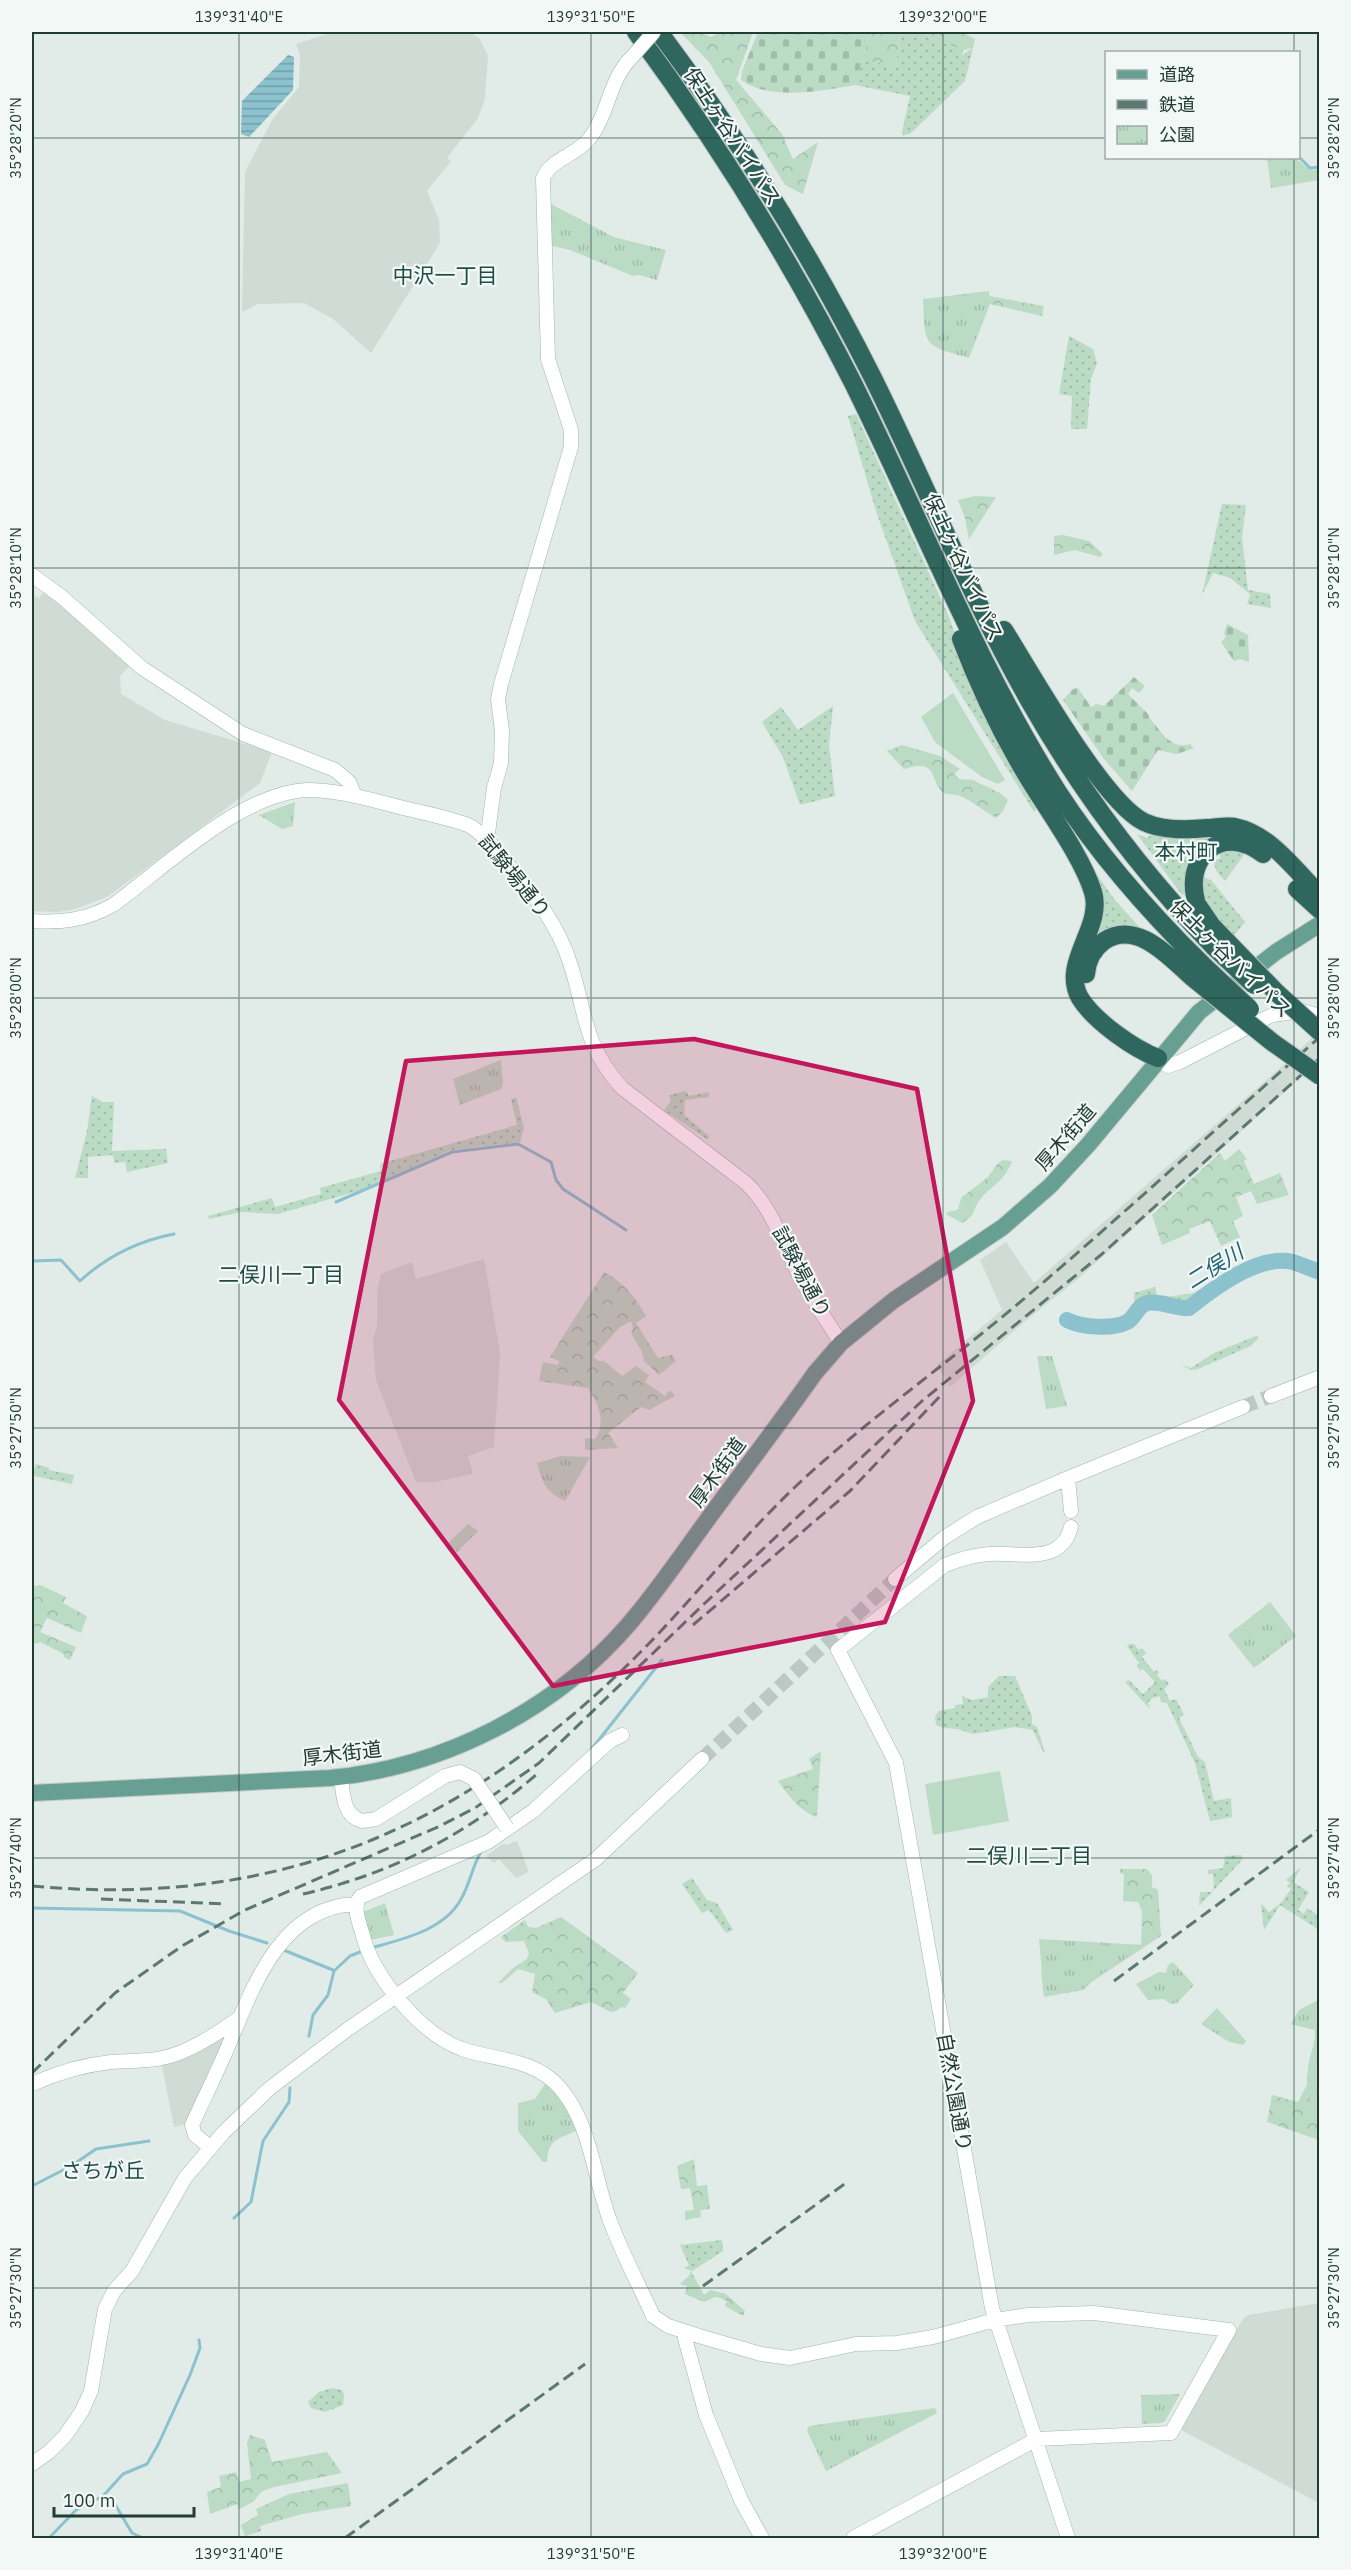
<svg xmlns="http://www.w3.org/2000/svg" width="1351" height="2570" font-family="'IBM Plex Sans','Noto Sans JP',sans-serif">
	<defs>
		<pattern id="grass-dots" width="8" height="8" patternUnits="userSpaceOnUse" patternTransform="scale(1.5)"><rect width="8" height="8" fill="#bbdbc5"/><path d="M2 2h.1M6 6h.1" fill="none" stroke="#a0bdaa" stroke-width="1.8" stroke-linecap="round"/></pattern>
		<pattern id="forest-crowns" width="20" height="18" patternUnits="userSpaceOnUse" patternTransform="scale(1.5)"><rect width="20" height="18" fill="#bbdbc5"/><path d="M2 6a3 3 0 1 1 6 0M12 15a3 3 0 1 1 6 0" fill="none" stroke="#a0bdaa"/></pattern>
		<pattern id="cemetery-stones" width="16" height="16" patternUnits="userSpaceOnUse" patternTransform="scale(1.5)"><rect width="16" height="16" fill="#bbdbc5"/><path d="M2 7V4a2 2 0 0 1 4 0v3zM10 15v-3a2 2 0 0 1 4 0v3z" fill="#a0bdaa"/></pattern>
		<pattern id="park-tufts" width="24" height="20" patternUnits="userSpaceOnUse" patternTransform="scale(1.5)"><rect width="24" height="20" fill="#bbdbc5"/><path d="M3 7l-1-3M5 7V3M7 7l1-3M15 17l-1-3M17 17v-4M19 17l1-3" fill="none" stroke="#a0bdaa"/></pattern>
		<pattern id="water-rules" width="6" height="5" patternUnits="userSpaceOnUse" patternTransform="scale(1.5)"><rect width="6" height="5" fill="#8cc1ce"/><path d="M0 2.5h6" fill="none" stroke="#729ea8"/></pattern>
	</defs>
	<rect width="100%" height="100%" fill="#e1ebe7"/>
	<path fill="#d0dbd6" d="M333,32H469L480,39L488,56L485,99L478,118L447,158L451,161L427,191L439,220L440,243L371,353L333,319L304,303L258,304L242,312L245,172L272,120L299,87L300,56L296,44Z
		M44,591L131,664L120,676L121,694L165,720L272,752L260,783L164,855L107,897L75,909L57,912L32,911V594L39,598Z
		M1319,1031V1061L1079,1278L1023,1323L950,1387L937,1365L1002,1310L980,1260L1006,1242L1034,1283L1288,1061Z
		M484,1259L500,1353L494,1447L468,1456L473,1474L435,1482H416L376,1380L373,1339L377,1327V1292L381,1274L412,1262L416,1279Z
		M517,1841L529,1872L516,1878L499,1859L494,1863L486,1856L504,1843L506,1845Z
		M217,2035L224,2038L186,2124L174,2127L161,2061Z
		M1319,2303V2503L1183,2431L1182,2428L1243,2319L1248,2315Z"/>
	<path fill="url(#grass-dots)" d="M900,32H916L963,50L962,55L973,48L965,81L910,134L903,135L902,132L910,96L855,85L862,60L896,66Z
		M1069,336L1093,349L1097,363L1091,379L1087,429H1071L1072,396L1059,394Z
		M856,414L950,619L965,663L996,735L1036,810L1034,812L915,621L876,511L848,416Z
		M1222,504L1246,505L1242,538L1248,590L1270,594L1271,608L1247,604L1250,594L1230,578L1213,573L1202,595Z
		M833,706L829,745L835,796L800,805L783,757L762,722L781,707L798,730Z
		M1152,831L1221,832C1215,838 1207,839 1200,844C1187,854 1184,878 1185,894L1182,895L1137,834L1148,838Z
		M1076,844L1114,899L1144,932L1095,943L1096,922Z
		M1220,849L1246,852L1225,881C1218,874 1214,869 1214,859H1220Z
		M1196,875L1211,880L1245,922L1233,937L1205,907Z
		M686,1091L689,1096L709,1092V1097L685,1100L684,1115L709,1136L708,1140L664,1110L671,1101L669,1095Z
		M92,1096L103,1102H114L112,1151L166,1149L168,1163L127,1172L125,1162L114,1163L113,1155L88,1157V1178H75L87,1131Z
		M516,1097L524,1128L520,1142L451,1150L358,1191L278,1214L241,1212L209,1219L208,1216L272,1198L275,1207L321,1194L320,1188L381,1171L380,1164L517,1125L511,1100Z
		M1264,1255H1283L1302,1260C1294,1260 1282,1257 1271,1258C1253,1261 1232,1273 1216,1283C1207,1289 1201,1299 1190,1303C1175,1308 1159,1294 1145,1301C1131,1308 1130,1325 1111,1320L1112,1318C1130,1317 1136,1311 1134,1293L1155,1287L1158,1298L1194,1293L1246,1263Z
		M1256,1336L1259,1337L1251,1346L1198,1369L1191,1370L1181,1365L1191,1368L1214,1353Z
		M36,1464L49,1468V1470L74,1475L72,1484L34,1476L32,1492V1469H34Z
		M1130,1644H1134L1139,1650L1142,1648L1146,1653L1142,1657L1154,1672L1157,1670L1159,1673L1157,1675L1162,1681L1165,1679L1169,1684L1164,1689L1170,1701L1176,1699L1184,1715L1179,1718L1198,1757L1205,1762L1214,1801L1231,1798L1232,1817L1210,1821L1195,1763L1167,1703L1162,1702L1159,1696L1151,1699L1148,1703L1150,1709L1125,1682L1129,1680L1143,1694L1155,1682L1143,1669L1140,1671L1137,1666L1139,1663L1127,1646Z
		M999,1676H1015L1032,1716V1724L1037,1727L1045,1752H1043L1033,1730L1015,1727L973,1734L958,1729L944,1728L936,1725L935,1716L939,1711L955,1708V1705L963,1704L962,1696L972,1700L988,1697V1687Z
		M1241,1855L1243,1859L1199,1906L1200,1892H1211L1214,1889L1213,1874H1208V1870L1223,1868L1225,1856Z
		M1301,1867L1293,1882L1309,1892L1298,1910L1304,1914L1307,1908L1319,1916V1930L1280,1905L1264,1930L1261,1903L1269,1912L1281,1903L1291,1889L1287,1886L1290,1883L1286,1880Z
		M692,1878L707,1900L717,1903L733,1930L726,1933L709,1910L702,1913L682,1884Z
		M722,2240L723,2251L692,2271L684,2268L689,2265L680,2245Z
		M332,2388L342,2390L344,2395L343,2405L325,2412L311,2408L308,2402L319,2392Z"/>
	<path fill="url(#forest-crowns)" d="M680,32H700L711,37L720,32H753L736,80L782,134L793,159L818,142L803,194L785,185L709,62Z
		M870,32H900L896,66L862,60Z
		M916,32H962L975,39L973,48L963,50Z
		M989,296L1044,306L1042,316L990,304Z
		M975,496L996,497L969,539L965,518L958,500Z
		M1063,535L1089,541L1103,554L1100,557L1075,550L1054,555V536Z
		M902,745L940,756L960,769L954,774L959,779L973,780L1000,793L1008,800L1003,811L996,818C984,811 972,801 960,796C955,794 950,795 946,794C927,784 942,757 904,769L887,751Z
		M1239,1149L1247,1159L1244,1161L1254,1184L1280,1173L1289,1195L1257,1204L1251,1191L1236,1197L1243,1216L1233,1221L1240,1237L1221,1246L1210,1221L1189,1229L1190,1233L1162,1245L1152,1215L1220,1153L1225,1161Z
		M1003,1160L1012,1161C1003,1184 992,1184 979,1201C971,1213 978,1213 962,1223L946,1214L948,1212L958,1210L961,1198L988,1177L998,1163Z
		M604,1272C624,1282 635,1297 646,1316L636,1323L658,1358L672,1355L676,1361L659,1375L644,1361L642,1352L631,1333L633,1328L631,1321L619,1328L593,1357L599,1361H604L622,1376L636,1366L649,1375L645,1382L665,1396L670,1390L675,1396L649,1410L641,1407L608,1433L618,1448L585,1450V1438L595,1439C607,1422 598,1404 588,1388L539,1381L543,1362L558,1365L559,1361L550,1357Z
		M40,1585L66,1597L63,1603L87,1616L81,1633L47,1618L40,1632L76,1647L70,1660L64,1657V1654L40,1642L36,1644L32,1642V1586Z
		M821,1751L817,1816V1817C799,1811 790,1797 778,1781L813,1769L809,1759Z
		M1120,1869H1147L1152,1875V1887L1158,1890L1161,1936L1093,1981L1083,1990L1044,1997L1041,1971L1079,1965L1141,1946L1142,1911L1138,1902L1123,1901L1124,1874L1120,1873Z
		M561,1917L638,1973L623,1993L631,1999L625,2008L621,2007L616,2011L611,2012L591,2002L555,2013L546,1999L532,1992L535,1974L518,1969L502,1983H498L513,1968L527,1959L529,1953L524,1941L505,1942L501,1937L525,1920L528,1927L536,1928Z
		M1319,2000V2140L1267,2122L1272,2095L1298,2102L1307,2085L1309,2060L1315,2047V2030L1291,2024L1299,2010Z
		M694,2159L697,2186L707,2185L710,2209L700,2210L701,2217L685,2220V2211L694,2210L690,2188L681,2189L677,2166Z
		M691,2271L704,2295L710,2290L726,2294L745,2311L743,2316L725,2306L727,2301C711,2293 715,2299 704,2302L685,2294L687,2286L680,2284L689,2276Z
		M250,2435L265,2440L272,2462L327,2452L342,2473L274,2487L261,2492L253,2502L239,2509L237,2504L210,2514L207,2492L221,2487L219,2476L236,2472L239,2482L251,2479L247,2443Z
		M348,2483L351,2506L302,2514L260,2526L261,2531L245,2536L241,2525L258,2515L256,2509L289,2494Z"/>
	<path fill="url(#cemetery-stones)" d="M758,32H870L855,85C822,91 770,101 741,80L742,71Z
		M1227,624L1248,635L1249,662L1240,659L1234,661L1221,642L1226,637L1224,633Z
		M1134,677L1145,686L1139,693L1132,688L1128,694L1148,714L1150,719C1162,732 1170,750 1190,744L1194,748L1177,754L1158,750L1132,791L1104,759L1063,700L1073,689L1078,688L1091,707L1096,704L1104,706Z"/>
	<path fill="url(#park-tufts)" d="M1267,158H1294C1303,162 1308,173 1319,169V180L1271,188Z
		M547,202L614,237L666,250L657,280L639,275L633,276L570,250L549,245Z
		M989,291L990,304L969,358C923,345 925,347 923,299Z
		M295,802L293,826L282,829L259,815Z
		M501,1060L503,1084L501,1089L460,1105L453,1079Z
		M1037,1356H1052L1067,1406L1046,1409Z
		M561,1456L590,1457L565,1501C545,1491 543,1484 537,1463Z
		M468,1524L478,1531L457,1552L447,1544Z
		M1270,1602L1296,1636L1254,1668L1228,1635Z
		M385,1903L394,1935L370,1940L363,1912Z
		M1039,1939L1142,1945L1143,1947L1092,1980L1084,1989L1044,1995Z
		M1173,1962L1194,1985L1177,2003L1170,2004L1164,1999L1148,2000L1136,1984L1159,1972L1166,1973L1168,1965Z
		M1319,2000V2121C1309,2104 1305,2082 1309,2062C1312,2048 1315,2046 1315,2030L1291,2024L1299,2010Z
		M1217,2008L1246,2041L1243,2045L1229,2042L1201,2024Z
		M547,2081L557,2092L578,2130C559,2139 548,2138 547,2162H543L518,2131V2103L535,2099Z
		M1180,2394L1165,2421L1161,2423L1142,2424L1141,2395Z
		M935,2408L937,2413L826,2471L807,2431L809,2426Z"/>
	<path fill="#bbdbc5" d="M953,693L1005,780L998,784L982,777L935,742L921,717Z
		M1000,1771L1009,1821L933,1835L925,1784Z"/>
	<path fill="url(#water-rules)" d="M288,55L294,57L293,90L249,137L241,134L242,101Z"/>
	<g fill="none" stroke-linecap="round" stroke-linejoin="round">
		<path stroke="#8cc1ce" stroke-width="3" d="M1298,156L1310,168L1320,167
			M336,1202L452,1152L518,1144L551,1162L556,1180L563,1189L626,1230
			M32,1261L61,1260L80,1281C106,1257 138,1241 174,1234
			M590,1751L662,1660
			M32,1908L180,1911L229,1931L267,1943
			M371,1948C402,1939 442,1931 460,1901C470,1885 472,1866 482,1850
			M281,1949L333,1970
			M309,2036L313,2015L328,1995L334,1971L350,1956L365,1950
			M32,2186L71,2166L96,2149L149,2141
			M234,2218L251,2202L263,2141L289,2102L290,2088
			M113,2501L132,2533L143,2538
			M49,2538L76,2510L103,2496L123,2474L147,2464L158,2445L190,2375L200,2348L199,2340"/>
		<path stroke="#8cc1ce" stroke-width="16" d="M1067,1320C1080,1327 1112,1330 1127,1322C1135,1318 1137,1306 1147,1303C1160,1300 1175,1309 1189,1308C1214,1288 1259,1254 1293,1262C1302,1265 1311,1269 1320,1272"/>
		<path stroke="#bbc8c3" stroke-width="14" stroke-dasharray="14 7" stroke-linecap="butt" d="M1243,1407L1271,1396
			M702,1759L895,1579"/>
		<g stroke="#a0b6af" stroke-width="15">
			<path id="secondary" d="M32,575L62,597L142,668L243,734L335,770L349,782L355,796
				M487,840L494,788L501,763L502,731L498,699L501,684L571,447V430L548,359L543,178C552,158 577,155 589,139C609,114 609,79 632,57
				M32,921C62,923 86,920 113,905C165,867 241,793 307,790C336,790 364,798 392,805C417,812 444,816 468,825C485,834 497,852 510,867C535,896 558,925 570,963C587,1014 582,1043 622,1088L746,1183C772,1208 781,1239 797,1271C809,1296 826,1319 841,1343
				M1158,1058L1168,1066L1180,1062L1272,1015L1302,1011L1320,1016
				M1271,1396L1320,1377
				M1068,1478L1243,1407
				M895,1579L945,1537L977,1517L1068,1478L1071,1511
				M622,1735L610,1741L533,1811L488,1842L360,1897C352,1908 360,1924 363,1936C374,1978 421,2034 462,2049C498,2061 535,2058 561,2089C591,2125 594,2178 610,2221C622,2253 639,2285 653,2316L668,2326L699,2336L761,2354L790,2358L856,2344L897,2343L933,2337L995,2320L1028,2315L1094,2313L1229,2330L1171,2433L1037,2439L853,2538
				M341,1777C343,1794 343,1816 362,1821L376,1819
				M32,2084C57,2073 83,2065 111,2062C128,2060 145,2062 162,2058C188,2053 217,2034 239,2018
				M210,2147L195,2135L192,2125C205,2096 220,2067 232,2037C255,1981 284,1906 356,1904
				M683,2331L706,2415L741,2500L762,2538
				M32,2464L49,2452L65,2436L82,2411L91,2391L105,2309L114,2291L132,2271L185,2178L224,2132L270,2088L348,2029L596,1859L702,1759
				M1068,2538L992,2308L896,1763L838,1650L945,1565C960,1559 974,1555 990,1554C1019,1552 1061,1566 1071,1527"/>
		</g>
		<g stroke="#c1c8c6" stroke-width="18">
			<path id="primary" d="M32,1793L330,1778C443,1767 554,1711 629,1624C659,1589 685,1550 713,1512C747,1466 782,1420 815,1373L841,1343L894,1300L1003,1227L1050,1186L1088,1145L1199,1012L1276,952L1320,924"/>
		</g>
		<g stroke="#c1c8c6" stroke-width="20">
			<path id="highway" d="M636,32C717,142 791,261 853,383C921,520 976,663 1058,792C1099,855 1149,912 1203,965
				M659,32C740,140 811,255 872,376C926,484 970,597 1030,702C1080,790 1143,874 1214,947
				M1004,630C1031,673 1103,802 1144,822C1163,831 1187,830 1208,828C1216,828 1227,825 1235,827C1270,834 1296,871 1320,895
				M961,639C979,686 1000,731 1026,774C1046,808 1082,856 1093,892C1104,927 1060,963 1080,998C1094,1021 1134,1049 1158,1058
				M1297,889L1320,910
				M1197,904C1182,857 1222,822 1263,854
				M1086,974C1087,961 1093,949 1104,941C1137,919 1170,958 1193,978"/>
		</g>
		<use href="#secondary" stroke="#fff" stroke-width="14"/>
		<use href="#primary" stroke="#689f93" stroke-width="16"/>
		<use href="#highway" stroke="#2f665d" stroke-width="18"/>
		<path stroke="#5d7771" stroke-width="3" stroke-dasharray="12 6" stroke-linecap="butt" d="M693,1625L850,1491L943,1393
			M32,1886C292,1910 483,1818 660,1632C715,1573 765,1511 826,1459C887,1406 952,1359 1013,1308C1118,1220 1217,1127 1320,1037
			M303,1894C391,1874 468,1834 537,1774
			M101,1899L227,1904
			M1114,1981L1320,1829
			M32,2073L115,1993L182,1946L245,1910L440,1826L475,1808L539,1763L705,1603L922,1401L1102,1254L1320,1058
			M703,2286L846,2183
			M345,2538L585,2364"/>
		<g stroke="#a0b6af" stroke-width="15" stroke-linecap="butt">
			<path id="secondary-bridge" d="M632,57L654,32
				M376,1819L445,1776L460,1772L474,1779L507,1828"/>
		</g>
		<g stroke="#c1c8c6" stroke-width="20" stroke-linecap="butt">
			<path id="highway-bridge" d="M1197,904L1212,926L1277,993L1320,1032
				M1214,947L1254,985
				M1203,965L1250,1009
				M1193,978L1272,1042L1320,1076"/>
		</g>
		<use href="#secondary-bridge" stroke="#fff" stroke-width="14"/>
		<use href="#highway-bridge" stroke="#2f665d" stroke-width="18"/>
	</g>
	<path fill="#c2185b" fill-opacity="0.2" stroke="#c2185b" stroke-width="4.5" stroke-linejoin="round" d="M694,1039L917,1089L973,1401L885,1622L553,1686L339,1400L406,1061Z"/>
	<path fill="none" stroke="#223b35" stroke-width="1.5" stroke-opacity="0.45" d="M239,32V2538M591,32V2538M943,32V2538M1294,32V52M32,138H1106M1298,138H1320M1294,158V2538M32,568H1320M32,998H1320M32,1428H1320M32,1858H1320M32,2288H1320"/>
	<g text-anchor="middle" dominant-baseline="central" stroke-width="4.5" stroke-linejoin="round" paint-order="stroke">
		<g font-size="20" fill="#223b35" stroke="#f2f8f5">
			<text transform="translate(733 136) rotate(57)">保土ヶ谷バイパス</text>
			<text transform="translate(964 567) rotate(65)">保土ヶ谷バイパス</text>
			<text transform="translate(515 876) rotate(51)">試験場通り</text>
			<text transform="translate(1231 958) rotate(44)">保土ヶ谷バイパス</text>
			<text transform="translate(1065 1137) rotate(-49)">厚木街道</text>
			<text transform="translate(802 1272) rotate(62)">試験場通り</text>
			<text transform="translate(717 1472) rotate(-54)">厚木街道</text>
			<text transform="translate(342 1753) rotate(-7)">厚木街道</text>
			<text transform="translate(955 2092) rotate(80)">自然公園通り</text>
		</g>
		<g font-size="21" fill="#1f4c43" stroke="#f2f8f5">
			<text x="445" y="275">中沢一丁目</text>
			<text x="1186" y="851">本村町</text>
			<text x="281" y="1274">二俣川一丁目</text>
			<text x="1029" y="1855">二俣川二丁目</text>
			<text x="103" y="2170">さちが丘</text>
		</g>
		<g font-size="21" font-style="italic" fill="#1f6374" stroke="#f2f8f5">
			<text transform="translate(1214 1266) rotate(-32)">二俣川</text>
		</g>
	</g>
	<rect width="1351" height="2570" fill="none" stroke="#f2f8f5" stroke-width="66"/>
	<rect x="1105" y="51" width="195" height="108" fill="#f2f8f5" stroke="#9faca8" stroke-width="1.5"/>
	<rect x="1117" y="70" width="30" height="9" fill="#689f93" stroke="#9faca8" stroke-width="1.5"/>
	<text x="1159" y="81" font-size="18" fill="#223b35">道路</text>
	<rect x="1117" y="100" width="30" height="9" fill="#5d7771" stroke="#9faca8" stroke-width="1.5"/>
	<text x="1159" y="111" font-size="18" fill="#223b35">鉄道</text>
	<rect x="1117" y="126" width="30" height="18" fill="url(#park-tufts)" stroke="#9faca8" stroke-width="1.5"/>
	<text x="1159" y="141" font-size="18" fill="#223b35">公園</text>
	<path d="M54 2507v9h140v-9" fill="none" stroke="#223b35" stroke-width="3"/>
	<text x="63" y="2507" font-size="18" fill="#223b35" stroke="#f2f8f5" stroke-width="4.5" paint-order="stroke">100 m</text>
	<rect x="33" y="33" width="1285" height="2504" fill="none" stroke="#223b35" stroke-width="2"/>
	<g font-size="15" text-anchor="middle" fill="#223b35">
		<text x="239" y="22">139°31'40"E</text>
		<text x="591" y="22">139°31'50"E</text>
		<text x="943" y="22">139°32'00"E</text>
		<text transform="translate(16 138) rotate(-90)" y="5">35°28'20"N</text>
		<text transform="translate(1334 138) rotate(-90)" y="5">35°28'20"N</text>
		<text transform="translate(16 568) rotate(-90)" y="5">35°28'10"N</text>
		<text transform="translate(1334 568) rotate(-90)" y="5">35°28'10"N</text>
		<text transform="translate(16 998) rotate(-90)" y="5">35°28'00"N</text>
		<text transform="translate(1334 998) rotate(-90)" y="5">35°28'00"N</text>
		<text transform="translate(16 1428) rotate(-90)" y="5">35°27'50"N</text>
		<text transform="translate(1334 1428) rotate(-90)" y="5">35°27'50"N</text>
		<text transform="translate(16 1858) rotate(-90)" y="5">35°27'40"N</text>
		<text transform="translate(1334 1858) rotate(-90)" y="5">35°27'40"N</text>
		<text transform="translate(16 2288) rotate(-90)" y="5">35°27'30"N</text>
		<text transform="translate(1334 2288) rotate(-90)" y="5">35°27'30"N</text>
		<text x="239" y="2559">139°31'40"E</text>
		<text x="591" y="2559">139°31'50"E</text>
		<text x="943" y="2559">139°32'00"E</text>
	</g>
</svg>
